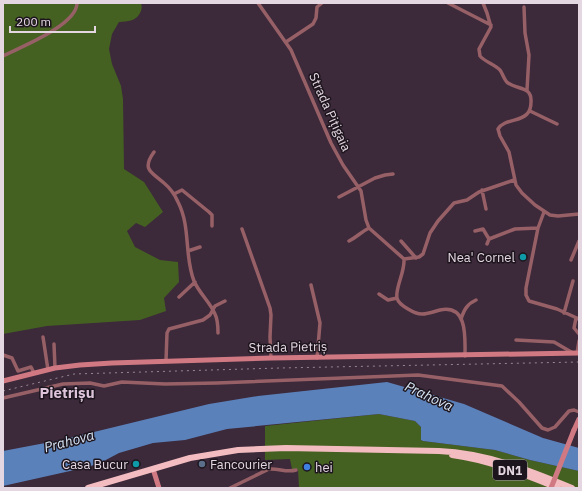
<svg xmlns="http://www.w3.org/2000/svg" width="582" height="491" font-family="'IBM Plex Sans',sans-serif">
	<rect width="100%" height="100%" fill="#3c293a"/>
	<path fill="#456122" d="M3,3H141C142,7 142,9 140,13C135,22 128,21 119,22L112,34L109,49L112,64L121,86L123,99L124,169L144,182L163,212L145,227L136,223L127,231L135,247L160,260L178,262L179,282L164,298L166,311L140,320L47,326L3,334Z
		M379,414L415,421L421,427V440L423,441L495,450L530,460L579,471V488H299L298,469H292L290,459L265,460V426Z"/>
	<path fill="#5b81bb" d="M387,382L464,404L543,438L579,448V471L530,460L495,450L423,441L421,440V427L415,421L379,414L227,429L185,440L153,443L119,453L102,462L88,467L3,486V451L61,440L209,404L258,396Z"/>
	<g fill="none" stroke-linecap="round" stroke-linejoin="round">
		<path stroke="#976066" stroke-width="3.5" d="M258,3L291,50L331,143L343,165L361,191L366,220L369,228L404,259C405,272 395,288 397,298C398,303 403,306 408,309C421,317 426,314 440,310C468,304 465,338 465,356
			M448,3L491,25
			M483,3L487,13L491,27L479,49L480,56C485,62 494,64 500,70C503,74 504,80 508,83C518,90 532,86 531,102C531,106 530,111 527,114C520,122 504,119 498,129L500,136L509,152L516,185L522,193L535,205L550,215L558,216L579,214
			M524,7L525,33L529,55L527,90
			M286,42L313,24L316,18L317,7L322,3
			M3,56C21,47 77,25 77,3
			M530,111L557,124
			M154,152C141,170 152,172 164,183C170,188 175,195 178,202C191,227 184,256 194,281C199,293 210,302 215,314C218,320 218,327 218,333
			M482,190L486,209
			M174,194L182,190L209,212L212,215V226
			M339,197L375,178L385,175L393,174
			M544,212L538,228L526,288V295L529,301L557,309L579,319
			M242,229L270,308L271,315L270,337L271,358
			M475,231L483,229L489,239L487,244
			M489,239L515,229L538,228
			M349,241C357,237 361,232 369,228
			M401,241L416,258
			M188,251L200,247
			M404,259L419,257L423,254L430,233L438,221L454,203L467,200L479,192L514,180
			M571,260L579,241
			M311,285L320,323L317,358
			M379,294L388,300L397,298
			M179,297L195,282
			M564,313L573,281
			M576,318L574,328L579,334
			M461,319C464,310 467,304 476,300
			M43,337L48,370
			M516,340L554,342L573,353
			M54,344L55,368
			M577,353L579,341
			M3,355L12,358L18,371L31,367L34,373
			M166,361L167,333L169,329L203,320L210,315L215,306L225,301
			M3,398L63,384L90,383L104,386L122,382L165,384L217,383L418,375L502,386L519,402L542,428L548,430L555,427L569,411L574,410L579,412
			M230,488L269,469C279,468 286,473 296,470"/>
		<path stroke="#d07983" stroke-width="5" d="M3,381L55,368L80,365L112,363L271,358L579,353
			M574,430L579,419
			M154,472L159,488"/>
		<path stroke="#f3bcc0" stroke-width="6" d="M452,455C489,460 523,474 558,488
			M88,488L190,458L238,450L286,448L439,451C486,453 529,470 572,488"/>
		<path stroke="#968794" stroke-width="1" stroke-dasharray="2 4" stroke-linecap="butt" d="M3,391L74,374L280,368L579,362"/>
		<path stroke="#d07983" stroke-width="5" d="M551,488L574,430"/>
	</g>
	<g fill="#0f9aa8" stroke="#1d151d" stroke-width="1.5">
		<circle cx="523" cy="257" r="4"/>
		<circle cx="136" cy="464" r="4"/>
	</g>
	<circle fill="#5c6f8a" stroke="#1d151d" stroke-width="1.5" cx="202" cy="464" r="4"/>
	<circle fill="#3f7fe0" stroke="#1d151d" stroke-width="1.5" cx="307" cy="467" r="4"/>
	<g text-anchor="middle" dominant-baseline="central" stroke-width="3" stroke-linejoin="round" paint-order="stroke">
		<rect fill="#1d151d" stroke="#a89da7" stroke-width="1" x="493" y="460" width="34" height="20" rx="3"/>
		<g font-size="12" font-weight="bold" fill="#e4d7e2">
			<text x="510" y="470">DN1</text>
		</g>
		<g font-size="13" fill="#e4d7e2" stroke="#1d151d">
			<text transform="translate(330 112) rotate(66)">Strada Pițigaia</text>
			<text transform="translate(288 347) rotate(-1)">Strada Pietriș</text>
		</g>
		<g font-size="13" fill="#e4d7e2" stroke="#1d151d" text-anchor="end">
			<text x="515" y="257">Nea' Cornel</text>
			<text x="128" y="464">Casa Bucur</text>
			<text x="210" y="464" text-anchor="start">Fancourier</text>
			<text x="315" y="467" text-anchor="start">hei</text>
		</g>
		<g font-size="14" font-style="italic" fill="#d9e5f5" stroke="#1d151d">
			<text transform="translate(429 396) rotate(25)">Prahova</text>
			<text transform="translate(69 441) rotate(-15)">Prahova</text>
		</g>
		<g font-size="15" font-weight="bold" fill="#ddc4da" stroke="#1d151d">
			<text x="67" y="392">Pietrișu</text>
		</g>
	</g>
	<rect width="582" height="491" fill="none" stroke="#e4d7e2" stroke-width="8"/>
	<path d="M10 26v6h85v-6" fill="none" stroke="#e4d7e2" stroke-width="2"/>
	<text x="16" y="26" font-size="12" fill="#e4d7e2" stroke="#1d151d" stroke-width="3" paint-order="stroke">200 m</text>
</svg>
